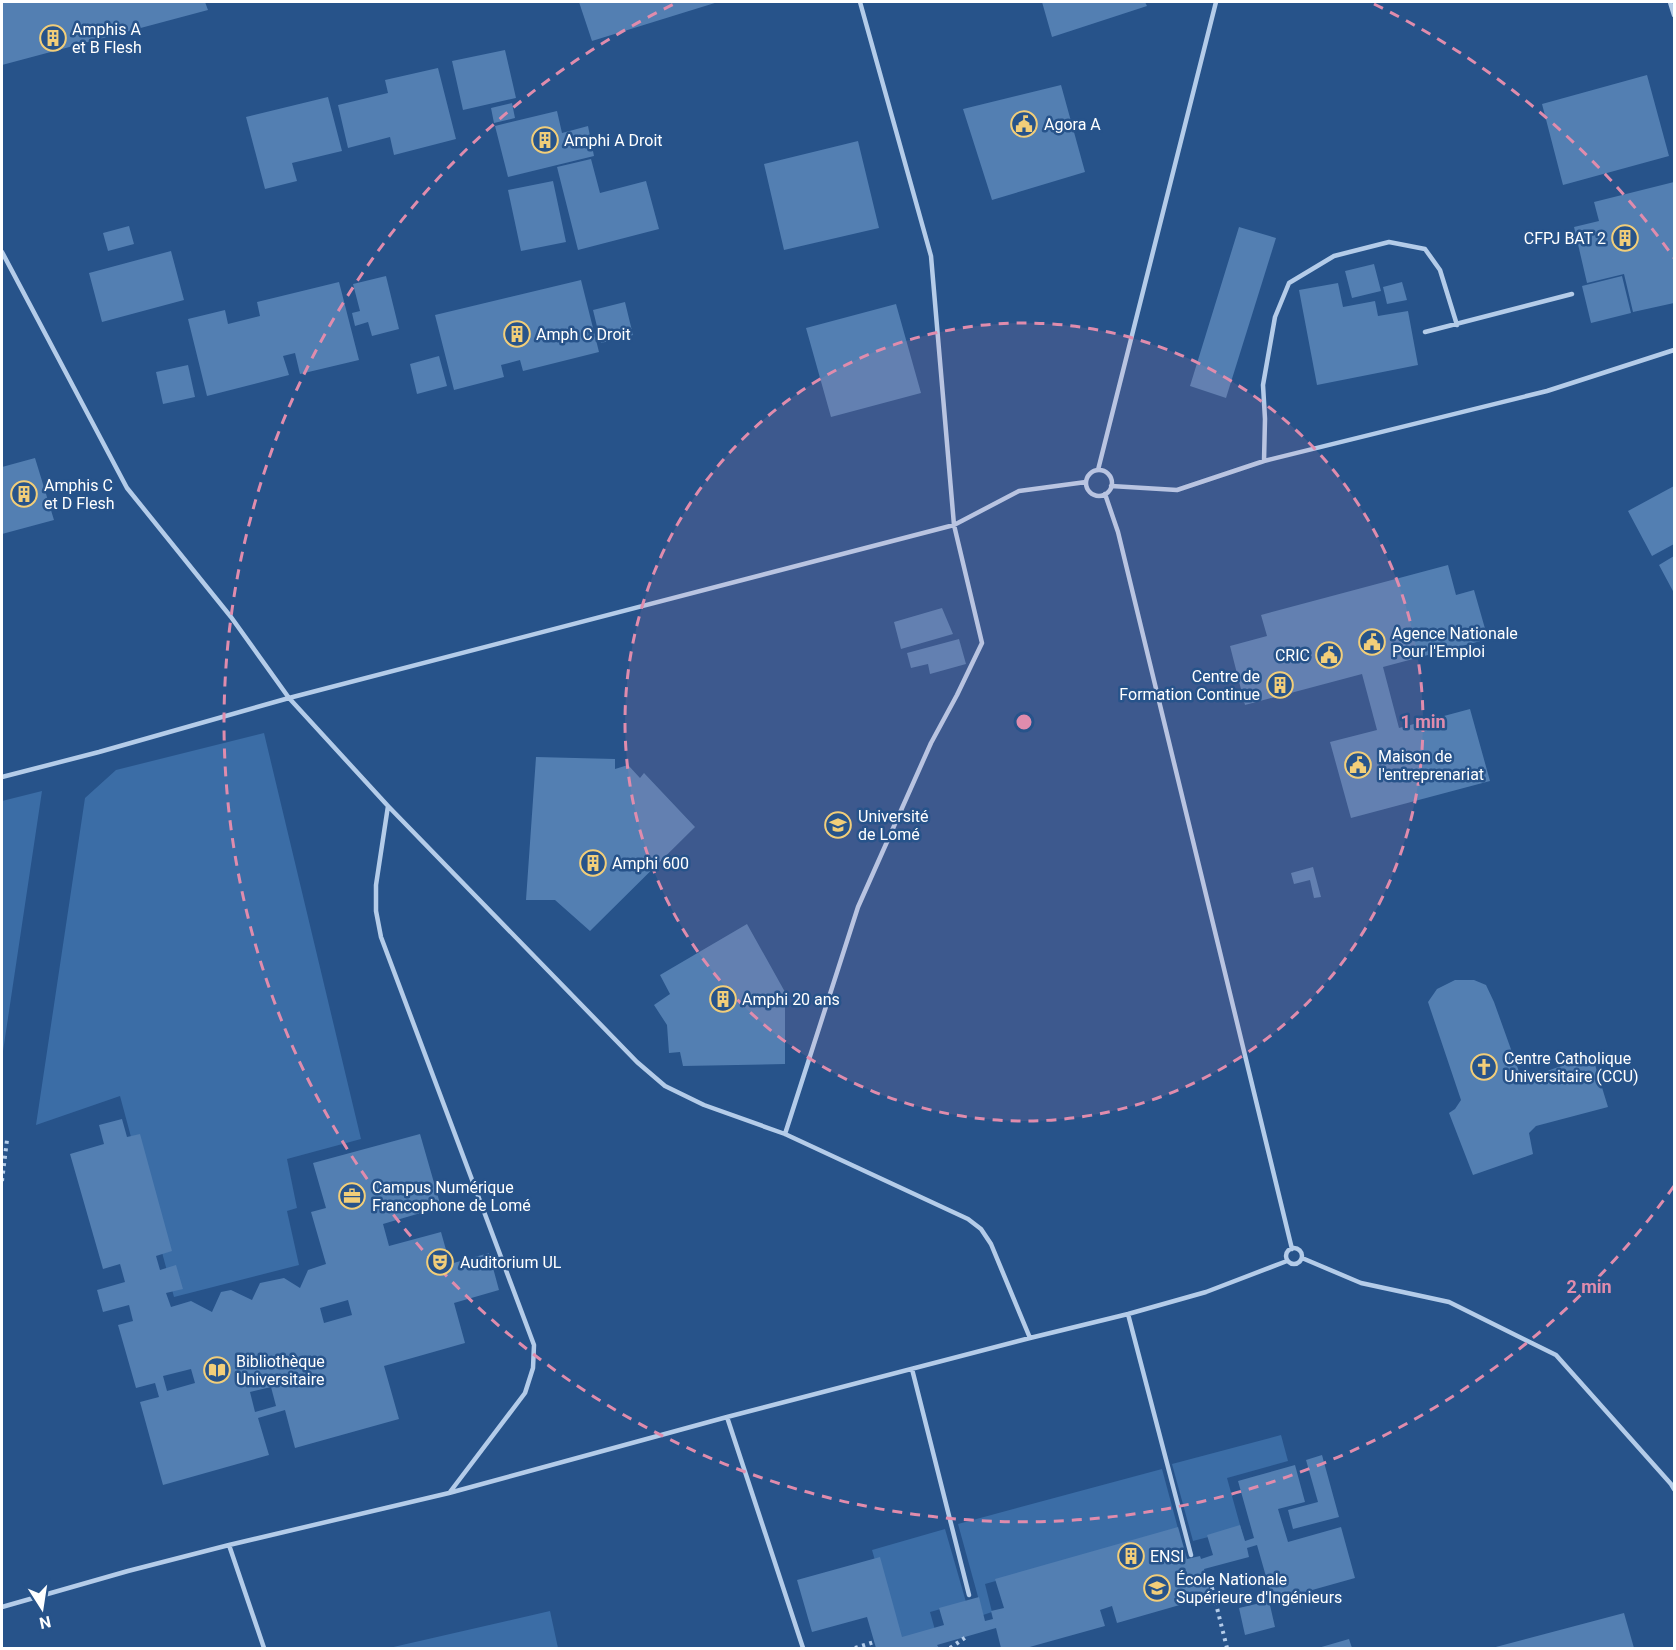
<svg xmlns="http://www.w3.org/2000/svg" width="1676" height="1650" font-family="Roboto,sans-serif">
	<rect width="100%" height="100%" fill="#27538a"/>
	<path fill="#3b6da6" d="M264,733L361,1139L287,1159L297,1208L287,1211L299,1265L174,1297L120,1096L36,1125L85,798L116,770Z
		M42,791L2,1058V801Z
		M1281,1435L1288,1461L1227,1478L1245,1543L1235,1530L1193,1541L1172,1464Z
		M1162,1469L1187,1562L1173,1532L985,1584L992,1612L983,1615L958,1524Z
		M945,1529L966,1602L930,1612L935,1630L898,1641L872,1550Z
		M550,1611L558,1648H389Z"/>
	<path fill="#537fb2" fill-rule="evenodd" d="M2,2H205L208,10L2,65Z
		M579,2H718L592,41Z
		M1042,2H1145L1147,6L1052,37Z
		M505,50L516,98L463,110L452,61Z
		M438,68L456,139L394,155L390,137L348,148L338,105L388,93L385,80Z
		M1647,75L1669,156L1563,185L1542,104Z
		M1061,85L1085,172L992,200L963,109Z
		M328,97L342,151L292,163L297,181L265,189L246,117Z
		M512,103L515,118L494,123L491,108Z
		M557,111L562,133L588,126L594,156L508,177L495,126Z
		M858,141L879,228L784,250L764,164Z
		M591,159L600,193L646,181L659,229L578,250L557,167Z
		M553,181L566,242L521,251L508,190Z
		M1674,182V303L1633,312L1624,274L1587,283L1574,227L1599,221L1594,202Z
		M129,226L134,244L108,251L103,233Z
		M1239,227L1276,238L1226,398L1190,386Z
		M171,251L184,300L102,322L89,273Z
		M1374,264L1381,291L1352,298L1345,271Z
		M386,276L399,329L372,336L368,322L355,326L352,313L360,311L353,284Z
		M1622,276L1631,313L1591,323L1582,286Z
		M581,280L599,352L523,371L520,360L501,365L504,377L454,390L435,315Z
		M339,282L359,360L300,374L295,353L283,356L289,375L207,396L188,319L225,310L228,324L260,316L257,302Z
		M1402,282L1407,300L1387,304L1383,287Z
		M1338,283L1343,307L1375,301L1378,316L1408,311L1418,365L1317,385L1299,290Z
		M625,302L633,335L601,343L593,310Z
		M896,304L921,393L831,417L806,328Z
		M439,356L447,386L417,394L410,364Z
		M188,365L195,397L163,404L156,372Z
		M35,458L54,520L2,534V467Z
		M1674,486V544L1652,556L1628,511Z
		M1674,556V593L1659,565Z
		M1448,565L1456,595L1474,590L1488,639L1383,667L1399,728L1470,709L1490,781L1351,818L1330,742L1377,730L1362,674L1245,705L1230,646L1267,636L1261,615Z
		M942,608L953,634L901,649L894,622Z
		M959,639L966,664L930,674L928,664L911,668L907,653Z
		M536,757L615,759V769L628,765L640,778L644,773L695,827L590,931L555,900H526Z
		M1313,867L1321,897L1314,898L1310,880L1294,884L1291,873Z
		M747,924L785,992V1064L683,1066L680,1052L669,1053L667,1025L654,1005L670,994L660,975Z
		M1455,980H1474L1486,985L1494,1002L1522,1080L1592,1055L1608,1107L1536,1126L1529,1133L1533,1154L1473,1175L1449,1113L1455,1109L1461,1100L1428,1002L1437,989Z
		M122,1119L127,1137L140,1134L172,1251L156,1256L160,1270L176,1265L183,1289L166,1293L171,1307L191,1301L212,1312L221,1292L231,1290L252,1300L260,1283L284,1278L300,1288L308,1270L326,1264L311,1212L326,1208L313,1163L420,1134L441,1207L383,1224L389,1246L441,1232L450,1264L489,1253L499,1290L454,1303L465,1343L384,1366L399,1419L295,1448L285,1410L258,1418L269,1455L163,1485L140,1402L159,1397L155,1383L136,1388L118,1325L133,1321L129,1305L103,1312L97,1290L125,1282L120,1264L103,1269L70,1154L104,1144L99,1125ZM348,1300L352,1315L324,1323L320,1308ZM191,1369L195,1383L167,1391L163,1376ZM271,1387L276,1406L255,1412L250,1392Z
		M1322,1455L1339,1517L1293,1529L1288,1510L1318,1502L1306,1460Z
		M1295,1465L1305,1502L1278,1509L1288,1542L1341,1527L1355,1578L1273,1601L1257,1545L1247,1548L1249,1557L1204,1569L1211,1596L1117,1623L1112,1606L1100,1610L1105,1626L1026,1648H1001L996,1628L937,1645L939,1648H876L867,1617L812,1632L797,1580L880,1557L902,1637L944,1625L939,1608L979,1597L985,1621L993,1619L991,1611L1004,1608L995,1579L1178,1527L1187,1559L1200,1556L1201,1559L1213,1555L1207,1535L1240,1525L1245,1541L1254,1538L1238,1481Z
		M1269,1601L1275,1627L1245,1635L1239,1608Z
		M1624,1613L1634,1648H1492Z
		M1349,1639L1352,1648H1318Z"/>
	<g fill="none" stroke-linecap="round" stroke-linejoin="round">
		<path stroke="#b4cce9" stroke-width="4" stroke-dasharray="3 4.5" stroke-linecap="butt" d="M2,1181L7,1140
			M1210,1580L1227,1648
			M855,1648L874,1642
			M950,1648L966,1637"/>
		<path stroke="#b4cce9" stroke-width="4.5" d="M1670,2L1674,15
			M2,252L127,488L231,617L289,698L388,806L637,1062L665,1086L704,1105L785,1134L968,1219L981,1229L991,1244L1030,1338
			M1425,332L1572,294
			M1264,461L1265,419L1263,385L1275,317L1289,283L1334,256L1389,242L1425,249L1440,270L1457,325
			M1098,470L1216,2
			M1086 483a13 13 0 1 1 26 0a13 13 0 1 1-26 0Z
			M1111,486L1177,490L1264,461L1547,391L1674,350
			M1105,494L1118,532L1292,1249
			M2,777L99,752L289,698L954,525L1019,491L1086,482
			M388,806L376,885V911L381,937L534,1345L533,1368L525,1393L450,1492
			M785,1134L858,907L931,743L957,695L982,643L954,525L931,256L860,2
			M1286 1256a8 8 0 1 1 16 0a8 8 0 1 1-16 0Z
			M1302,1258L1361,1283L1449,1302L1556,1355L1671,1484L1674,1489
			M1128,1314L1191,1555
			M912,1369L969,1595
			M727,1417L803,1648
			M229,1545L264,1648
			M2,1607L128,1571L229,1545L449,1493L727,1417L1030,1338L1128,1314L1206,1292L1287,1261"/>
	</g>
	<circle cx="1024" cy="722" r="399" fill="#e08cad" fill-opacity=".12"/>
	<g fill="none" stroke="#e08cad" stroke-width="3" stroke-dasharray="10 8">
		<circle cx="1024" cy="722" r="399"/>
		<path d="M1674 1186A799 799 0 1 1 674 4M1374 4A799 799 0 0 1 1674 258"/>
	</g>
	<defs>
		<g id="building-ring" transform="scale(1.35)"><circle r="9.5" fill="#27538a" stroke="#f2ce79" stroke-width="1.5"/><path d="M-4-6H4V6H1V3H-1V6H-4ZM-2.5-4.3h1.7v1.8h-1.7ZM.8-4.3h1.7v1.8H.8ZM-2.5-1h1.7V.8h-1.7ZM.8-1h1.7V.8H.8Z" fill="#f2ce79"/></g>
		<g id="civic-ring" transform="scale(1.35)"><circle r="9.5" fill="#27538a" stroke="#f2ce79" stroke-width="1.5"/><path d="M-.6-6.5H3V-4.5H.6V-3L4-1V1h2V6H-6V1h2V-1L-.6-3ZM-1.2 2.5V6h2.4V2.5Z" fill="#f2ce79"/></g>
		<g id="university-ring" transform="scale(1.35)"><circle r="9.5" fill="#27538a" stroke="#f2ce79" stroke-width="1.5"/><path d="M0-5L7-2L0 1L-7-2ZM-4 1L0 2.5L4 1V4Q0 6-4 4Z" fill="#f2ce79"/></g>
		<g id="church-ring" transform="scale(1.35)"><circle r="9.5" fill="#27538a" stroke="#f2ce79" stroke-width="1.5"/><path d="M-1.2-6h2.4v3.5h3.3v2.4h-3.3V6h-2.4V-.1h-3.3v-2.4h3.3Z" fill="#f2ce79"/></g>
		<g id="office-ring" transform="scale(1.35)"><circle r="9.5" fill="#27538a" stroke="#f2ce79" stroke-width="1.5"/><path d="M-6-3h4V-5.5h4V-3h4V5H-6ZM-1-4.5V-3h2v-1.5ZM-6 0V1H6V0Z" fill="#f2ce79"/></g>
		<g id="theatre-ring" transform="scale(1.35)"><circle r="9.5" fill="#27538a" stroke="#f2ce79" stroke-width="1.5"/><path d="M-5-5.5Q0-4 5-5.5V0Q5 5 0 6Q-5 5-5 0ZM-3.3-2.5H-1v1.5H-3.3ZM1-2.5H3.3v1.5H1ZM-2.8 1Q0 5.5 2.8 1Z" fill="#f2ce79"/></g>
		<g id="library-ring" transform="scale(1.35)"><circle r="9.5" fill="#27538a" stroke="#f2ce79" stroke-width="1.5"/><path d="M-6-4Q-3-5.5-.7-3.5V5Q-3 3-6 4ZM6-4Q3-5.5 .7-3.5V5Q3 3 6 4Z" fill="#f2ce79"/></g>
	</defs>
	<g fill-rule="evenodd">
		<use href="#building-ring" x="53" y="38"/>
		<use href="#civic-ring" x="1024" y="124"/>
		<use href="#building-ring" x="545" y="140"/>
		<use href="#building-ring" x="1625" y="238"/>
		<use href="#building-ring" x="517" y="334"/>
		<use href="#building-ring" x="24" y="494"/>
		<use href="#civic-ring" x="1372" y="642"/>
		<use href="#civic-ring" x="1329" y="655"/>
		<use href="#building-ring" x="1280" y="685"/>
		<use href="#civic-ring" x="1358" y="765"/>
		<use href="#university-ring" x="838" y="825"/>
		<use href="#building-ring" x="593" y="863"/>
		<use href="#building-ring" x="723" y="999"/>
		<use href="#church-ring" x="1484" y="1067"/>
		<use href="#office-ring" x="352" y="1196"/>
		<use href="#theatre-ring" x="440" y="1262"/>
		<use href="#library-ring" x="217" y="1370"/>
		<use href="#building-ring" x="1131" y="1556"/>
		<use href="#university-ring" x="1157" y="1588"/>
	</g>
	<g text-anchor="middle" dominant-baseline="central" stroke-width="5" stroke-linejoin="round" paint-order="stroke">
		<g font-size="16" fill="#fff" stroke="#27538a" text-anchor="start">
			<text x="72" y="29">Amphis A<tspan x="72" dy="18">et B Flesh</tspan></text>
			<text x="1044" y="124">Agora A</text>
			<text x="564" y="140">Amphi A Droit</text>
			<text x="1606" y="238" text-anchor="end">CFPJ BAT 2</text>
			<text x="536" y="334">Amph C Droit</text>
			<text x="44" y="485">Amphis C<tspan x="44" dy="18">et D Flesh</tspan></text>
			<text x="1392" y="633">Agence Nationale<tspan x="1392" dy="18">Pour l'Emploi</tspan></text>
			<text x="1310" y="655" text-anchor="end">CRIC</text>
			<text x="1260" y="676" text-anchor="end">Centre de<tspan x="1260" dy="18">Formation Continue</tspan></text>
			<text x="1378" y="756">Maison de<tspan x="1378" dy="18">l'entreprenariat</tspan></text>
			<text x="858" y="816">Université<tspan x="858" dy="18">de Lomé</tspan></text>
			<text x="612" y="863">Amphi 600</text>
			<text x="742" y="999">Amphi 20 ans</text>
			<text x="1504" y="1058">Centre Catholique<tspan x="1504" dy="18">Universitaire (CCU)</tspan></text>
			<text x="372" y="1187">Campus Numérique<tspan x="372" dy="18">Francophone de Lomé</tspan></text>
			<text x="460" y="1262">Auditorium UL</text>
			<text x="236" y="1361">Bibliothèque<tspan x="236" dy="18">Universitaire</tspan></text>
			<text x="1150" y="1556">ENSI</text>
			<text x="1176" y="1579">École Nationale<tspan x="1176" dy="18">Supérieure d'Ingénieurs</tspan></text>
		</g>
	</g>
	<circle cx="1024" cy="722" r="9" fill="#e08cad" stroke="#27538a" stroke-width="3"/>
	<g font-size="18" text-anchor="middle" font-weight="bold" fill="#e08cad" stroke="#27538a" stroke-width="5" stroke-linejoin="round" paint-order="stroke">
		<text x="1423" y="728">1 min</text>
		<text x="1589" y="1293">2 min</text>
	</g>
	<rect width="1676" height="1650" fill="none" stroke="#ffffff" stroke-width="6"/>
	<g transform="translate(42 1608) rotate(168)" stroke="#27538a" stroke-width="4.5" paint-order="stroke">
	<path d="M0-4.5L10 22L0 15L-10 22Z" fill="#ffffff"/>
	<text y="-9" font-size="16" font-weight="bold" text-anchor="middle" fill="#ffffff">N</text>
	</g>
</svg>
